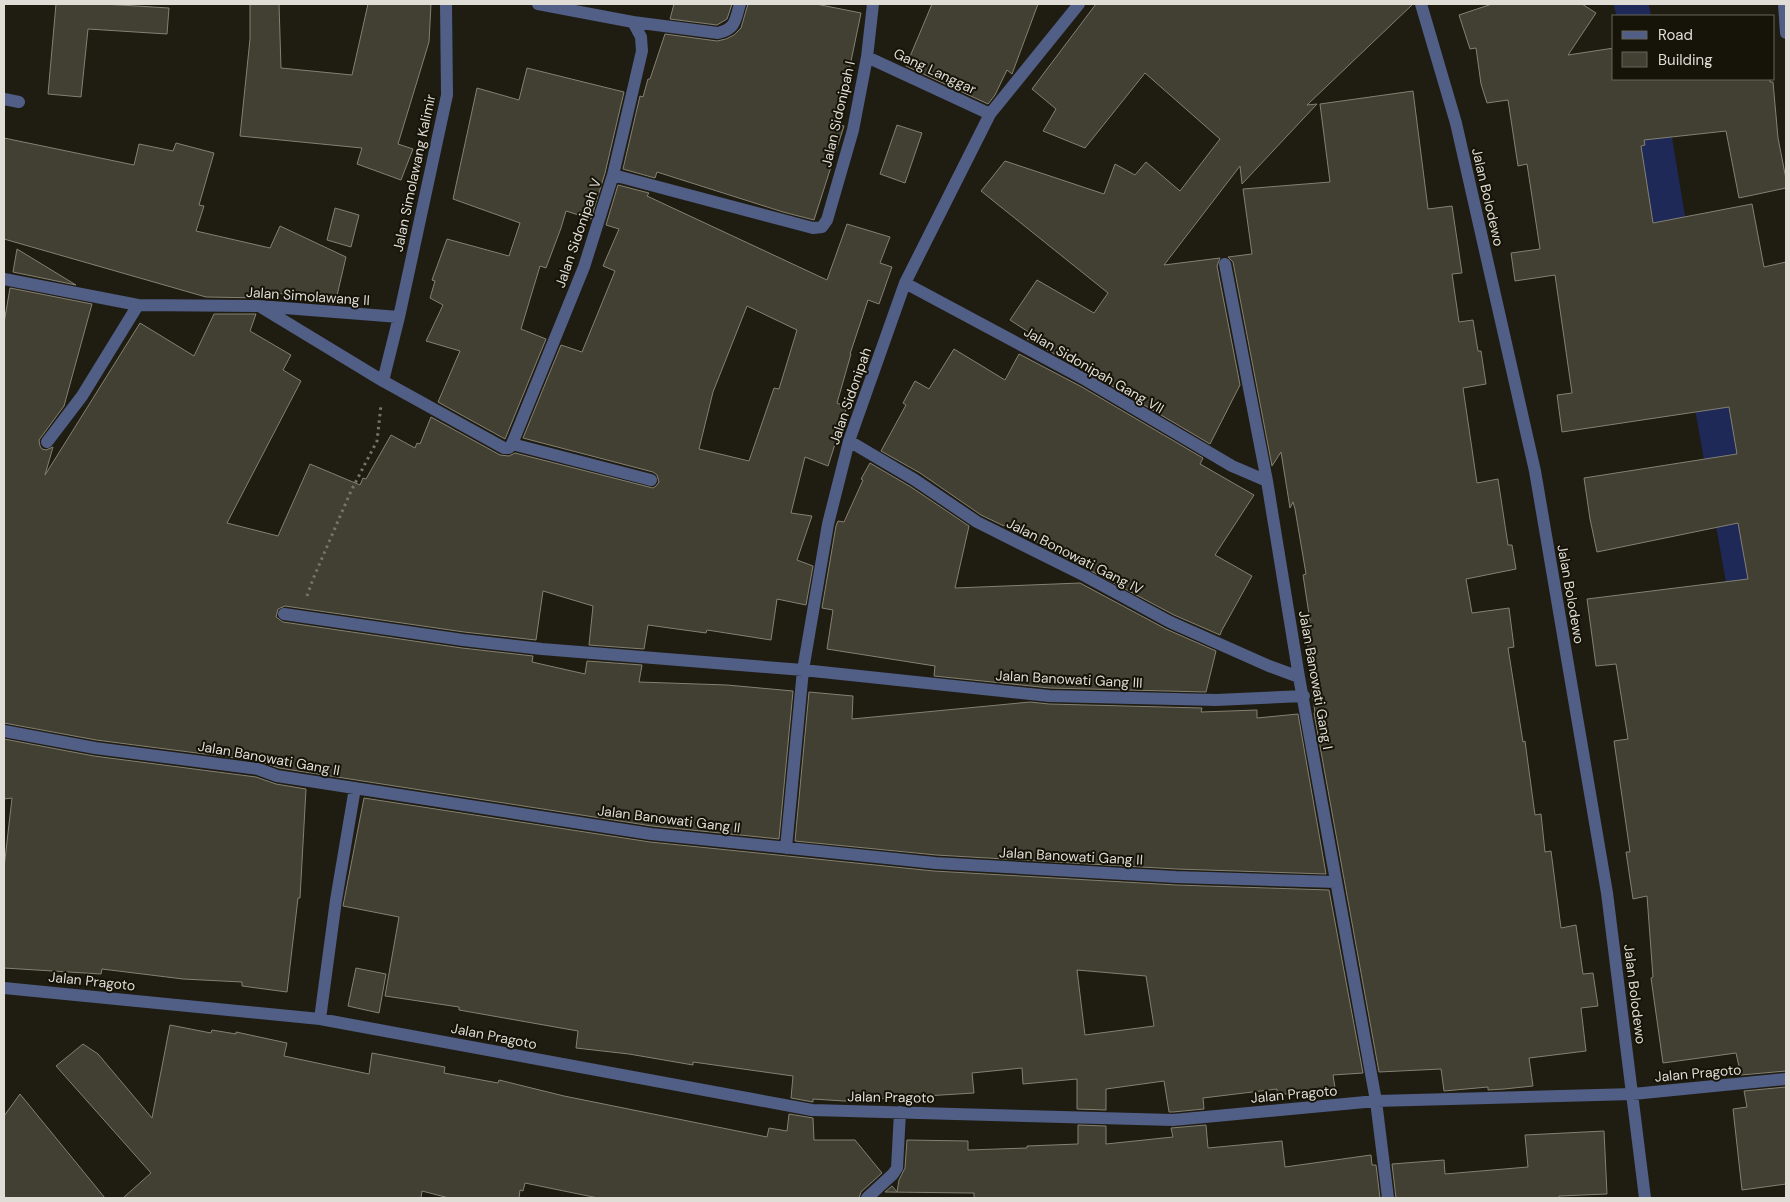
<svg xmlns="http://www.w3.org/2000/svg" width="1790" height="1202" font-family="'DM Sans',sans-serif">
	<rect width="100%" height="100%" fill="#1f1c11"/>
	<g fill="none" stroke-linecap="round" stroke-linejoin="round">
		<path stroke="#1e2958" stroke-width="34" d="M1631,4L1634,16
			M1645,79L1676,265
			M1702,365L1712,408L1751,625"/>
	</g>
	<path fill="#423f33" stroke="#848073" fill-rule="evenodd" d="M56,4H104L169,8L167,34L88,29L81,97L48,94Z
		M250,4H279L281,68L352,75L368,4H431L429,42L398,144L413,149L401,180L357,164L362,148L240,136L250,39Z
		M674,4H732L727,19L717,25L670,19Z
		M748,4H816L861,13L838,124L844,126L814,220L783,212L657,172L655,178L623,169L640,96L643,97L648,79H650L665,34L717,41L726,39L734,35L741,28Z
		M932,4H1038L1012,74L1007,70L995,95L988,104L906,66Z
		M1096,4H1413L1307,105L1317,104L1242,184L1240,166L1164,265L1220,258L1217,266L1240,385L1210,444L1090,373L1027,339L1030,333L1010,320L1037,280L1094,313L1108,293L981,191L1005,161L1104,194L1115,164L1135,175L1146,162L1180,191L1220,139L1145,73L1085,148L1043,131L1056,109L1032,89Z
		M1492,4H1582L1596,13L1568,55L1614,48V79H1770V82H1773L1778,138L1786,179V188L1739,198L1726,131L1644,140L1645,145L1641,146L1653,223L1752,204L1764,267L1786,262V1071L1741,1075L1736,1053L1663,1063L1651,978L1653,977L1647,896L1633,899L1626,852H1630L1614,741L1628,739L1616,664L1596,666L1587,599L1748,579L1738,523L1597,552L1590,519L1584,478L1737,454L1729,407L1562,432L1557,395L1572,393L1555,275L1515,281L1511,253L1540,249L1527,164L1518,166L1508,100L1487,103L1481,84L1476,48L1470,49L1459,15Z
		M527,68L624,92L605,173L591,219L566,211L561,228L546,268L540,266L521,329L546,339L505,439L438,402L460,351L426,341L443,305L430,298L435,281L432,280L447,239L509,256L520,223L453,199L477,88L519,100Z
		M1413,91L1428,209L1452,206L1462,273L1452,274L1459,322L1473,320L1478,351H1481L1486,384L1463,388L1477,483L1498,479L1508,545H1512L1516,569L1466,579L1472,613L1509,608L1514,647L1508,648L1523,742L1525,741L1535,815L1541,814L1545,852L1551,851L1561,928L1576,925L1583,974L1593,973L1598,1006L1581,1008L1586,1051L1529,1058L1533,1086L1504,1089L1488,1090V1087L1444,1091L1441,1069L1379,1072L1314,713H1315L1310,676H1313L1304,622L1310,621L1303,575L1306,574L1295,509L1293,502L1290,508L1281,452L1272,466L1233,262L1228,257L1252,254L1243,189L1330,182L1320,104Z
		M897,125L922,133L905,183L880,174Z
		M4,138L134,165L139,144L173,151L176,143L214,153L199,205L204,206L196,231L270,248L280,226L346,257L335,304L323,303L265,290L262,298L206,297L4,239Z
		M618,185L649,193L647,196L827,280L847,224L890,237L880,263L892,267L879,304L868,300L850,354H851L837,403L847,407L828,466L805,457L791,513L812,516L797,560L813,566L806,605L777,599L771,640L707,630L706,633L648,625L644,649L589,645L593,606L543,591L536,640L464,632L285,606L278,609L276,617L283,622L462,648L533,656L532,662L585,674L587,661L642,665L639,682L727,685L793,691L779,839L652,826L279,768L259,761L96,740L4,723V323L10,288L92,304L64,406L39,440L40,446L42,449L46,450L53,447L45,475L140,323L194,356L214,314H256L250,331L291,355L283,370L301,381L227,523L278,536L310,464L360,485L363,478L366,479L391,435L415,448L417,443L420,444L431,417L500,455L509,456L515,453L653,488L656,486L659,482L657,475L653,472L523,438L561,345L582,352L615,271L603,266L619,229L606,225ZM747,306L797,330L779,389L774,388L749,461L699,449L713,392Z
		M335,208L359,215L351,247L327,240Z
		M17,249L76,285L13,272Z
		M954,349L1005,380L1019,354L1082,387L1203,458L1200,464L1254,495L1215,555L1252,576L1222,630L1220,635L1174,615L1042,545L1006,524L1004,526L981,515L920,473L881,451L906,405L903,403L915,381L929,389Z
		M870,463L911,487L969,526L955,588L1080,583L1166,629L1216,651L1206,692L1050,688L934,676L935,666L827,649L833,610L822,608L836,526L838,521L844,522L863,480L861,479Z
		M809,692L853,696L852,719L1030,702L1049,704L1202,708L1201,712L1257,710V718L1298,714L1326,874L1176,869L936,855L795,841Z
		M4,739L94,756L256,777L276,784L306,789L300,898H298L287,992L242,986V982L183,979L102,969L101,974L4,968V868L12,798L4,799Z
		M364,798L650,842L934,871L1176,885L1329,890L1363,1073L1333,1075L1335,1088L1277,1095V1089L1203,1098L1204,1109L1173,1112H1169L1164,1081L1106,1089V1110L1077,1109V1079L1023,1084L1022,1068L972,1073L974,1093L844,1101L813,1099V1102L791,1098L793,1076L693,1062V1065L629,1054L576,1048L578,1031L459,1010V1007L385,996L399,917L343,906ZM1077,970L1146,976L1154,1026L1085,1035Z
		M356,968L386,974L379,1013L348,1006Z
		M170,1025L211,1033L212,1030L236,1034V1032L287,1043L284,1056L369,1074L372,1053L445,1067L444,1073L498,1083L499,1080L564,1096L767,1137L769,1128L787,1131L789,1114L813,1118L814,1140H855L882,1173L861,1192L859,1198H598L525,1183L523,1191L520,1190L519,1198H449L422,1191L421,1198H123L151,1173L56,1066L83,1044L98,1054L152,1118Z
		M1786,1087V1184L1742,1190L1733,1109L1747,1107L1744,1091Z
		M20,1094L105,1198H4V1116Z
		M1078,1125L1106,1126V1144L1173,1137L1171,1128L1206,1125L1208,1148L1282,1141L1285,1167L1371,1155L1372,1165H1376L1380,1198H974V1193L885,1192L892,1186L897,1192L899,1180L905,1168L907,1140L968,1141V1150L1027,1148V1146L1078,1144Z
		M1604,1131L1607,1194L1559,1196V1198H1396L1392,1164L1444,1160L1445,1174L1528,1167L1525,1135Z"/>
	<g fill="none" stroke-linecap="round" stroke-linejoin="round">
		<path stroke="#76736a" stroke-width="3" stroke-dasharray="2.5 4" stroke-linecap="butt" d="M307,596L313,579L351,491L377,441L381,405"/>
		<path stroke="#515e85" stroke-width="12" d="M1421,4L1456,123L1535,471L1607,893L1645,1198
			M1784,4L1786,33
			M633,22L718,33C736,29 735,20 740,4
			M867,57L990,114
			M4,99L19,102
			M613,175L813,228L822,227L827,220L853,130L867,57L873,4
			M1225,264L1267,481L1299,677L1376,1101L1388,1198
			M4,279L138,305L259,306L399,317L383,381L504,448H509L512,444
			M905,283L1086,380L1232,466L1267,481
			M261,307L383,381
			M399,317L447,95L446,4
			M849,441L915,480L977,522L1085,576L1170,622L1269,666L1299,677
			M47,442L82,396L138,305
			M512,444L584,267L613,175L642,51L641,37L633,22L538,4
			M512,444L651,480
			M284,614L463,640L542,649L803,670L1049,696L1216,700L1304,696
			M4,731L95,748L258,769L277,776L651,834L935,863L1176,877L1336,882
			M786,848L803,670L828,524L849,441L905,283L990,114L1079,4
			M4,988L320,1019L812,1110L1173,1120L1376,1101L1633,1094L1786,1079
			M320,1019L336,900L355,788
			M867,1198L893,1174L897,1168L900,1112"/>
	</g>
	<g text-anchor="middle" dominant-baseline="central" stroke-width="4" stroke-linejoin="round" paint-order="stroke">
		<g font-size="14" fill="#dfddd6" stroke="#161308">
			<text transform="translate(935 71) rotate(25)">Gang Langgar</text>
			<text transform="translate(838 114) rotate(-77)">Jalan Sidonipah I</text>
			<text transform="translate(414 173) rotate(-78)">Jalan Simolawang Kalimir</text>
			<text transform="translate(1488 197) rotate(77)">Jalan Bolodewo</text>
			<text transform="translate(578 233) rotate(-71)">Jalan Sidonipah V</text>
			<text transform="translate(308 296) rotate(4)">Jalan Simolawang II</text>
			<text transform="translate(1094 370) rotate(30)">Jalan Sidonipah Gang VII</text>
			<text transform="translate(850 396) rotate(-71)">Jalan Sidonipah</text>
			<text transform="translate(1075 556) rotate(27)">Jalan Bonowati Gang IV</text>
			<text transform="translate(1571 594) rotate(80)">Jalan Bolodewo</text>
			<text transform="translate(1069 679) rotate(3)">Jalan Banowati Gang III</text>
			<text transform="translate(1316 680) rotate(80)">Jalan Banowati Gang I</text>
			<text transform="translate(269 758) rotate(10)">Jalan Banowati Gang II</text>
			<text transform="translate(669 819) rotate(7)">Jalan Banowati Gang II</text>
			<text transform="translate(1071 856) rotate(3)">Jalan Banowati Gang II</text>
			<text transform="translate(92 981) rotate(6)">Jalan Pragoto</text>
			<text transform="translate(1635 994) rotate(83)">Jalan Bolodewo</text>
			<text transform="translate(494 1036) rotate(11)">Jalan Pragoto</text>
			<text transform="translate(1698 1073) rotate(-5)">Jalan Pragoto</text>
			<text transform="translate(1294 1094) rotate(-5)">Jalan Pragoto</text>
			<text transform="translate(891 1097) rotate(1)">Jalan Pragoto</text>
		</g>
	</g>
	<rect width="1790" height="1202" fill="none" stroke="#dfddd6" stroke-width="10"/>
	<rect x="1612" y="15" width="162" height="65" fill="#161308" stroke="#66645a"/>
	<rect x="1622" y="31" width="25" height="8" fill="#515e85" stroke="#66645a"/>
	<text x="1658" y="40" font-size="15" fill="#dfddd6">Road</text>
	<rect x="1622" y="52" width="25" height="15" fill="#423f33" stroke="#66645a"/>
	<text x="1658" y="65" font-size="15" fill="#dfddd6">Building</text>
</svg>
